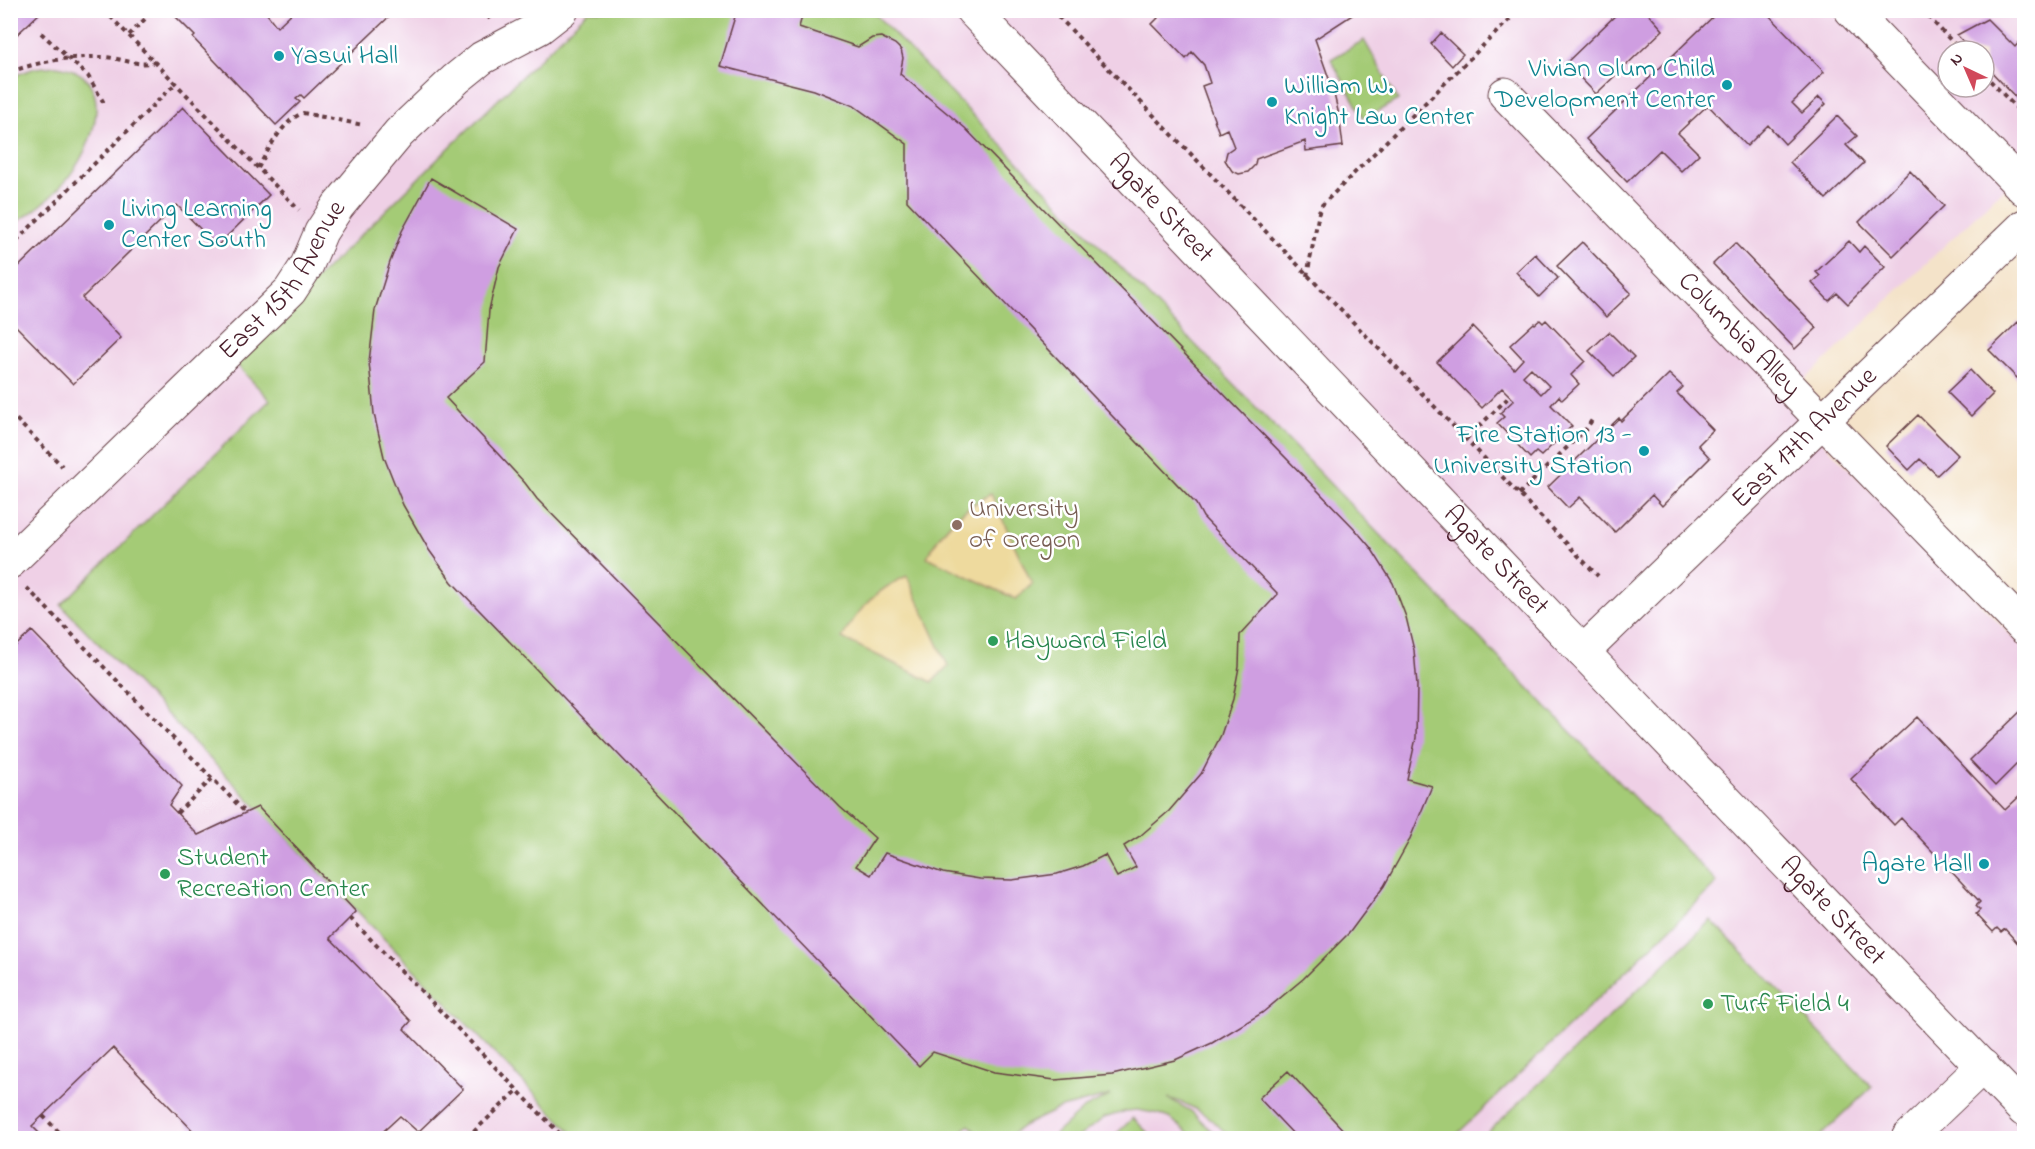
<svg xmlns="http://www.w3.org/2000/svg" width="2035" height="1149" font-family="'Indie Flower',sans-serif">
	<rect width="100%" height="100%" fill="#fff"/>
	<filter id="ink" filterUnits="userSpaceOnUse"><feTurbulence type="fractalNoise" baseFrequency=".0167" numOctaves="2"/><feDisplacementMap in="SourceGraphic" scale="12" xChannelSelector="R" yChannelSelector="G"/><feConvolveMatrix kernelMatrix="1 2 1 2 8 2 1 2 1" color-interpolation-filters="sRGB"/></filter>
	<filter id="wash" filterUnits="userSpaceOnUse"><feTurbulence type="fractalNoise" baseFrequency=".008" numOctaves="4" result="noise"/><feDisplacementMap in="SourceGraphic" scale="24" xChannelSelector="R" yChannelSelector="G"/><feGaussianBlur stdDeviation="1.35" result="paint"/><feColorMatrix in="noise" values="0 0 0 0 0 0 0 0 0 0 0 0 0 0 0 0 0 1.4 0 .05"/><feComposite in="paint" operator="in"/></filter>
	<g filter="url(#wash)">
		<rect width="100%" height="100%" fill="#f4e3c9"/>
		<path fill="#efd0e6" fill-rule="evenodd" d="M10,11H2024V169L1783,401L2024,649V1138H11ZM1948,51H1984V87H1948Z"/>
		<path fill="#a4cb76" stroke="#777550" stroke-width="1.5" d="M588,11H872L1717,883L1453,1138H1231C1211,1118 1197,1106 1168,1098L1191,1111L1219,1138H1194L1171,1119L1160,1114L1137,1110L1126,1111L1104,1118L1077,1138H1051L1083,1109L1111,1095L1058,1109L1023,1126L1007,1138H982L969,1125L955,1138H577L61,605L270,400L233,361Z
			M1364,40L1398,100L1364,119L1331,59Z
			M56,66C118,73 96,141 70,175C54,196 34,213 11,225V77L35,68Z
			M1711,920L1872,1087L1818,1138H1482Z
			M1133,1118L1153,1138H1112Z"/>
		<path fill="#eeda9e" stroke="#9c7c64" stroke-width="1.5" d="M991,494L1032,584L1016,599L927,557C944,526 960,510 991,494Z
			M907,576L948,666L932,682L842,638C858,609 877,589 907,576Z"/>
		<g id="blocks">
			<path fill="#cf9ee1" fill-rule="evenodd" d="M10,10H39L41,12L10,41Z
				M175,10H264L277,27L295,10H396L304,98L301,95L296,99L300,102L276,125L193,38L195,36L172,13Z
				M737,10H804L799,27L858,47L872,38L881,37L895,44L901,50L903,58L900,74L965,128L1354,528L1371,548L1393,583L1406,617L1414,650L1417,685L1416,738L1407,779L1432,786L1409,841L1384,886L1350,932L1303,979L1262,1013L1212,1043L1175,1060L1112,1075L1055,1080L994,1072L933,1052L919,1066L452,582L429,550L403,505L384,457L374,414L369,362L375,310L390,262L402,231L431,178L518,229L499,267L489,310L485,362L446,398L525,483L537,499L840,807L875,838L856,866L871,875L885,853L943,873L980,879L1012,880L1057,874L1083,866L1105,855L1117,877L1136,867L1124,846L1140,836L1169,811L1201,774L1221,735L1233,699L1239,667L1240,635L1278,594L1203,517L1196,504L907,201V144L854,106L814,90L720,66Z
				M1151,10H1360L1315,39L1333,90L1339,115L1343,146L1306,151L1305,141L1256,159L1255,165L1248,172L1239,174L1232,171L1225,160L1227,152L1234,147L1227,129L1219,133L1202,86L1210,83L1204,65L1192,52L1186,59L1152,24L1158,18Z
				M1621,10H1645L1663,30L1596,94L1566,63Z
				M1720,10H1764L1824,72L1792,103L1802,113L1819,97L1826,104L1785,144L1768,125L1747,146L1708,105L1678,133L1699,154L1681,171L1660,150L1627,182L1586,139Z
				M1987,19L2015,47L2024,37V106L1984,64V51H1972L1957,35Z
				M1441,33L1463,54L1452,66L1431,44Z
				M183,107L269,195L217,246L177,205L82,298L121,338L73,384L10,320V275Z
				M1837,116L1857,136L1846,145L1864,163L1826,199L1790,162Z
				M1910,171L1944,206L1893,256L1859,222Z
				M1849,241L1859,252L1864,246L1885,267L1848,304L1837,293L1829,301L1812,283L1820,276L1816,272Z
				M1582,242L1631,293L1606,317L1557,266Z
				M1735,243L1817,328L1795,349L1713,264Z
				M1535,254L1558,278L1539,297L1516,272Z
				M1540,320L1543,323L1546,320L1585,361L1571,375L1579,384L1562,400L1559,396L1551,405L1572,426L1541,456L1536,452L1530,458L1497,423L1504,417L1500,413L1514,400L1502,388L1482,408L1437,362L1473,327L1514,369L1523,359L1510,345L1534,323L1535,324ZM1531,368L1549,386L1541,394L1523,376Z
				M2018,322L2024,329V371L2017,378L1989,350Z
				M1609,332L1634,357L1614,376L1589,351Z
				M1970,370L1993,394L1971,416L1947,392Z
				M1669,374L1683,387L1677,393L1713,430L1698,445L1710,458L1662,506L1652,495L1615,532L1580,497L1568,508L1548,487L1619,418L1621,421Z
				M1918,415L1958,455L1937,475L1920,459L1909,470L1886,446Z
				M32,631L182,786L169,805L198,835L258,807L356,912L330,938L411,1021L404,1029L463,1089L418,1132L400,1116L376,1138H200L113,1048L32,1126L44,1138H10V651Z
				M2024,708V757L1995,786L1970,760Z
				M1917,717L2005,810L2024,792V950L2005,929L2001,932L1997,928L1993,932L1976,914L1980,910L1976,906L1980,902L1901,818L1894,825L1851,779Z
				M1288,1071L1347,1134L1342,1138H1297L1259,1098Z"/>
		</g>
	</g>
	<g filter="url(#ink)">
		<use href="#blocks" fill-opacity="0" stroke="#643c43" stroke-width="1.5"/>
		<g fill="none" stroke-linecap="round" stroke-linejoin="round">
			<g stroke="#643c43" stroke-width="35">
				<g id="minor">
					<path id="s1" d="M972,10L1583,652L2024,1110"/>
					<path d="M1851,10L2024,189"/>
					<path id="s2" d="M1505,94L2024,628"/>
					<path id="s3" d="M10,562L290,291L307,265L321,232L338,206L399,133L456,79L482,58L539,28L562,10"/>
					<path id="s4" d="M1583,652L2024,226"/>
					<path d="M1908,1138L1983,1066"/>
				</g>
			</g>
			<path stroke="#643c43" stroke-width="4" stroke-dasharray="4.5 4.5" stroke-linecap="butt" d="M104,10L299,210
				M483,10L490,19
				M1052,10L1598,576
				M1922,10L1961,51
				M41,33L88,76L104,103
				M129,35L154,10
				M10,72C41,61 71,56 104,57C122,58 137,67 155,62
				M1984,74L2024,116
				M258,168C269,149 282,121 303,113L363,125
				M10,247L175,84
				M1307,276L1320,207L1519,10
				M10,413L62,466
				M1466,439L1510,396
				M1519,494L1586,429L1594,417
				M27,588L246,813
				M177,813L212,779
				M350,918L564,1138
				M43,1116L65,1138
				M467,1138L518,1090"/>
			<use href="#minor" stroke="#fff" stroke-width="33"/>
		</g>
	</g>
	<g fill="#0f9aa8" stroke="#fff" stroke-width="2">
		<circle cx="279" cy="56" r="6"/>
		<circle cx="1727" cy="85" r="6"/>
		<circle cx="1272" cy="102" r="6"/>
		<circle cx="109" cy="225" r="6"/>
		<circle cx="1644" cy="451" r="6"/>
		<circle cx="1984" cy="864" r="6"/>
	</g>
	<circle fill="#8d6e63" stroke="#fff" stroke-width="2" cx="957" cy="525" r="6"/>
	<g fill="#2e9e5b" stroke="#fff" stroke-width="2">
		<circle cx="993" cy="641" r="6"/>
		<circle cx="165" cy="874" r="6"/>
		<circle cx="1708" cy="1004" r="6"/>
	</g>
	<g text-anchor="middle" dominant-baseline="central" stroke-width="5" stroke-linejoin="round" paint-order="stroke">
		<g font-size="27" fill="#0d838f" stroke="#fff" text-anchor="start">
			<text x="291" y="56">Yasui Hall</text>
			<text x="1715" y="69" text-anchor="end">Vivian Olum Child<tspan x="1715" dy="31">Development Center</tspan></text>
			<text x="1284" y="86">William W.<tspan x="1284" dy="31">Knight Law Center</tspan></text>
			<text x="121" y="209">Living Learning<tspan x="121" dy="31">Center South</tspan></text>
			<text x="1632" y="435" text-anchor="end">Fire Station 13 -<tspan x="1632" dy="31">University Station</tspan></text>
			<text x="1972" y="864" text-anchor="end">Agate Hall</text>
		</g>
		<g font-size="27" fill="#4a1f2b" stroke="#fff">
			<text stroke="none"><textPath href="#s1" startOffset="274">Agate Street</textPath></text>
			<text stroke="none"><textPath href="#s3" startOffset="394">East 15th Avenue</textPath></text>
			<text stroke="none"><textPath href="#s2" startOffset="336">Columbia Alley</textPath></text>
			<text stroke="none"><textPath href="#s4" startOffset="308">East 17th Avenue</textPath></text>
			<text stroke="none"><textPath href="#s1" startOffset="760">Agate Street</textPath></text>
			<text stroke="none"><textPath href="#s1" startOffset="1246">Agate Street</textPath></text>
		</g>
		<g font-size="27" fill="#785e54" stroke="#fff" text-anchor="start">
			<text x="969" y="509">University<tspan x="969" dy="31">of Oregon</tspan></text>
		</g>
		<g font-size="27" fill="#27864d" stroke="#fff" text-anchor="start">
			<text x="1005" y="641">Hayward Field</text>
			<text x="177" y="858">Student<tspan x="177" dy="31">Recreation Center</tspan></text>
			<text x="1720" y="1004">Turf Field 4</text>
		</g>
	</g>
	<rect width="2035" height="1149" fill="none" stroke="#fff" stroke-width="36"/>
	<g transform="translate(1966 69) rotate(316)"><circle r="28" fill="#ffffff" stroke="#b7a5aa" stroke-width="1.5"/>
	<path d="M0-4.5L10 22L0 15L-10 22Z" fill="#d1495b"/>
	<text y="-9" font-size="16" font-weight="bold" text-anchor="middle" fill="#4a1f2b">N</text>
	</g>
</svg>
